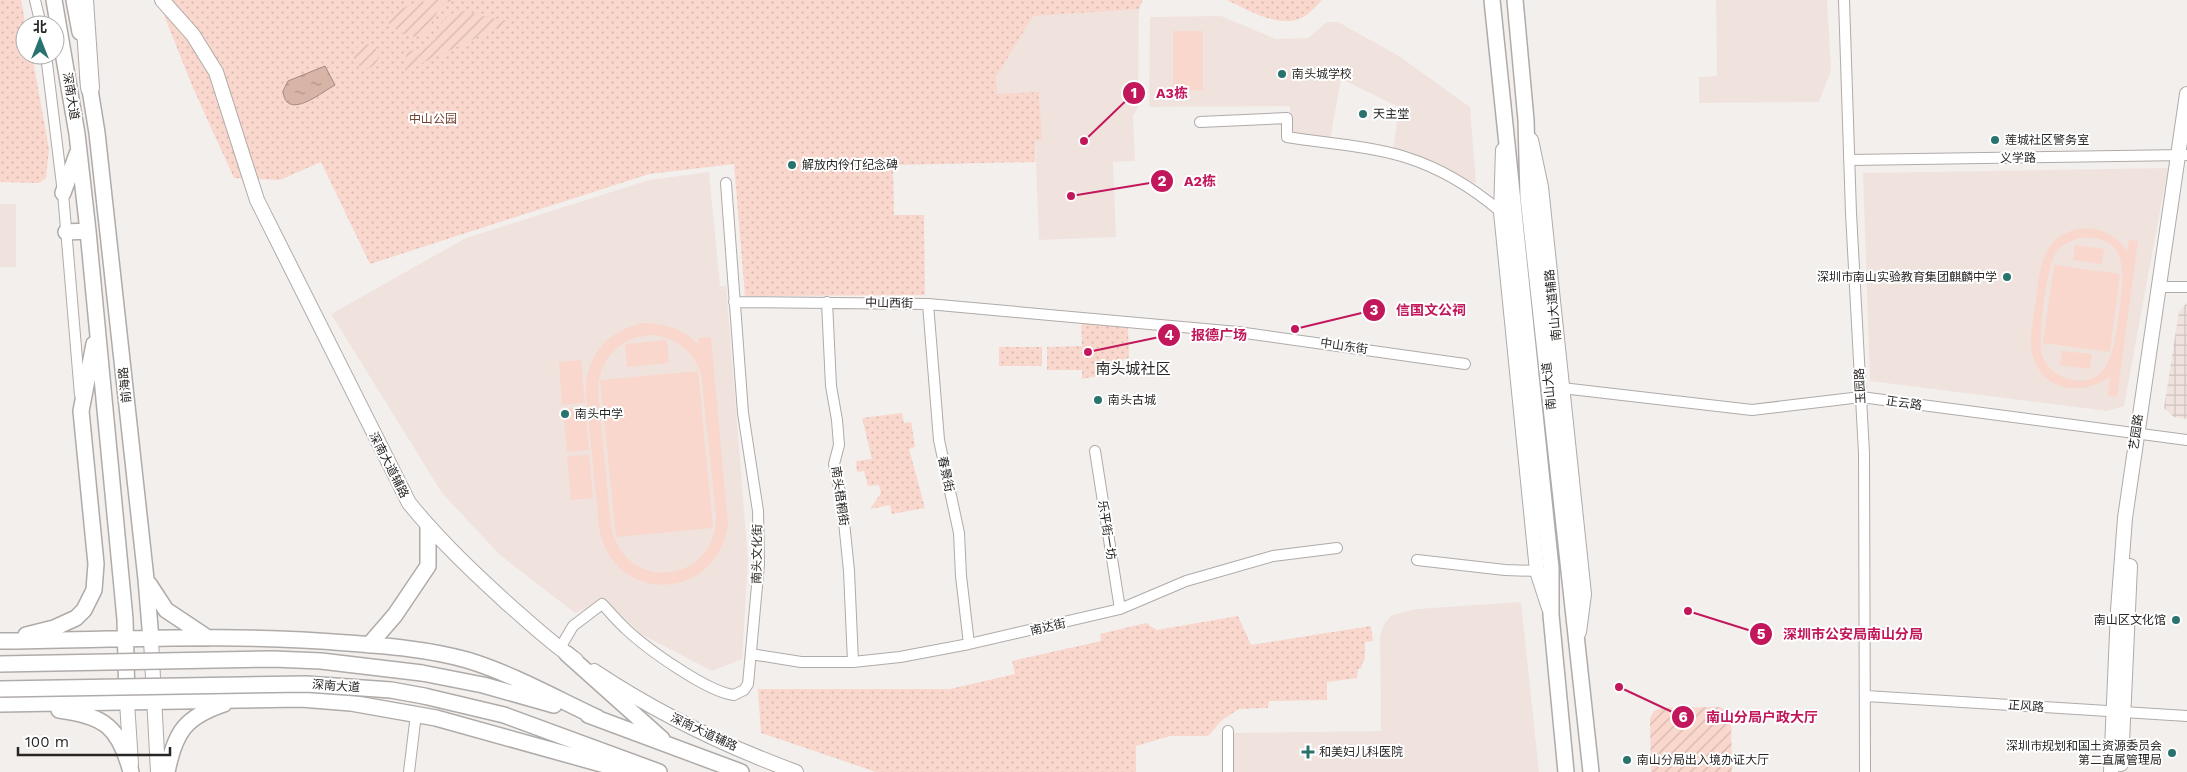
<svg xmlns="http://www.w3.org/2000/svg" width="2187" height="772" font-family="'Work Sans','Noto Sans SC',sans-serif">
	<defs>
		<pattern id="industrial-grid" width="8" height="8" patternUnits="userSpaceOnUse" patternTransform="scale(1.25)"><rect width="8" height="8" fill="#f0e3de"/><path d="M0 4h8M4 0v8" fill="none" stroke="#cec3be"/></pattern>
		<pattern id="park-dots" width="8" height="8" patternUnits="userSpaceOnUse" patternTransform="scale(1.25)"><rect width="8" height="8" fill="#f9d7cc"/><path d="M2 2h.1M6 6h.1" fill="none" stroke="#d5b8af" stroke-width="1.8" stroke-linecap="round"/></pattern>
		<pattern id="garden-furrows" width="10" height="10" patternUnits="userSpaceOnUse" patternTransform="scale(1.25)"><rect width="10" height="10" fill="#f9d7cc"/><path d="M-1 1l2-2M0 10L10 0M9 11l2-2" fill="none" stroke="#d5b8af"/></pattern>
		<pattern id="water-ripples" width="26" height="14" patternUnits="userSpaceOnUse" patternTransform="scale(1.25)"><rect width="26" height="14" fill="#d8b4a7"/><path d="M2 4q2-2 4 0t4 0M15 11q2-2 4 0t4 0" fill="none" stroke="#af9288"/></pattern>
	</defs>
	<rect width="100%" height="100%" fill="#f3efed"/>
	<path fill="#f0e3de" d="M1716,0H1827L1831,70L1819,102L1699,103V77L1717,76Z
		M1139,9L1138,107L1133,116L1135,161L1113,162L1116,237L1039,240L1035,140H1041L1039,93L997,94L996,77L1033,15Z
		M1221,16L1276,39L1308,38L1327,22H1338L1399,56L1470,107L1476,184L1444,167L1421,158L1393,150L1399,107L1341,79L1330,140L1292,135L1290,106L1149,107L1150,17Z
		M2168,168L2124,406L2107,411L1870,381L1863,173Z
		M709,172L720,286H726L748,560L742,659L712,671L641,634L605,600L575,613L500,555L442,493L331,314L466,238L649,180Z
		M0,204H16V267H0Z
		M1521,602L1539,772H1234L1233,733L1381,731L1380,636L1384,624L1392,615L1417,609Z"/>
	<path fill="url(#industrial-grid)" d="M2187,303V419L2174,417L2164,408L2179,311Z"/>
	<path fill="#f9d7cc" fill-rule="evenodd" d="M1173,31H1203V90H1173Z
		M2088,228C2105,230 2117,237 2127,251L2129,240L2138,241L2117,397L2108,396L2110,376C2084,397 2043,392 2033,356C2028,341 2033,323 2035,307C2040,269 2040,231 2088,228ZM2080,238C2131,234 2124,277 2119,312C2115,342 2112,393 2065,378C2054,374 2046,366 2042,355C2037,341 2047,267 2055,254C2061,245 2070,241 2080,238Z
		M2075,245L2104,249L2102,264L2073,260Z
		M2054,265L2120,274L2110,352L2043,343Z
		M644,323C665,323 684,329 699,345L698,338L711,337L728,526C715,603 613,605 599,528L586,394C585,356 607,330 644,323ZM654,335C677,339 693,351 701,373L716,516C716,585 624,594 611,526L598,393C598,359 620,336 654,335Z
		M667,340L669,363L627,367L625,344Z
		M2062,351L2092,354L2090,369L2060,365Z
		M581,360L585,403L562,405L559,362Z
		M698,371L713,528L616,537L600,380Z
		M585,407L589,450L567,452L563,409Z
		M589,455L593,498L571,500L567,456Z"/>
	<path fill="url(#park-dots)" d="M0,0H21C26,21 25,33 25,55H32L49,149L46,178L39,183L0,182Z
		M158,0H1143L1139,9L1033,16L996,77L997,94L1039,92L1042,140H1035V162L893,165L894,215H924L925,295L745,296L734,164L649,174L370,264L321,162L280,180L234,178L193,88Z
		M1227,0H1322C1317,5 1313,10 1308,14C1284,32 1250,11 1227,0Z
		M1081,322L1128,326L1129,358L1115,361L1117,372L1082,379V370H1047V347L1082,346Z
		M999,347H1042V366H999Z
		M902,413L904,423L911,422L915,447L909,449L925,508L892,514L890,505L870,509L881,493L879,485L868,486L864,471L857,472L856,461L872,459L862,418Z
		M1238,616L1251,645L1371,626L1373,641L1365,642V660L1363,661L1361,668L1358,669L1357,678L1327,682V700L1269,701L1268,708L1239,709L1222,720L1208,736H1170L1136,746V772H876L761,733L758,689H950L1015,674L1012,661L1101,641L1100,634L1146,623L1157,630Z"/>
	<path fill="url(#garden-furrows)" d="M430,0H458L443,3C436,12 433,22 427,31C416,45 394,30 386,20L396,10Z
		M465,11L500,20L512,21L405,71L406,52C413,50 423,49 429,45C447,32 432,14 465,11Z
		M354 56a12 12 0 1 1 24 0a12 12 0 1 1-24 0Z
		M1719,707L1727,710L1731,717L1732,772H1651L1650,718L1654,711L1661,708Z"/>
	<path fill="url(#water-ripples)" stroke="#a38980" d="M325,66L335,85C322,92 286,122 283,91L288,81Z"/>
	<g fill="none" stroke-linecap="round" stroke-linejoin="round">
		<g stroke="#afaba9" stroke-width="12">
			<path id="street" d="M35,0L41,25
				M1844,0L1851,213L1864,453L1865,772
				M46,55L63,193L80,395
				M1200,122L1287,118V137C1324,143 1370,146 1405,157C1440,168 1473,188 1501,212
				M1849,160L2186,155
				M2158,287H2187
				M734,302L928,304L1238,332L1465,364
				M827,302L831,386L837,420L839,445L834,464L842,502L849,571L853,662
				M928,304L939,440L959,533L961,576L969,644
				M1562,388L1752,410L1861,397L2187,440
				M1095,451L1120,609
				M1417,560L1505,570L1537,571
				M560,648L573,626L602,604C610,612 617,621 626,629C646,648 707,692 734,695L744,690L748,684L759,564L758,511L743,413L726,183
				M751,654L801,662H853L900,657L969,644L1120,609L1186,581L1273,556L1337,548
				M1866,696L2187,716
				M1228,731V772
				M409,772L416,714"/>
		</g>
		<g stroke="#afaba9" stroke-width="16">
			<path id="secondary" d="M162,0L193,35L216,72L257,200L409,503C439,540 473,572 508,604C530,623 552,644 576,660
				M1531,140L1541,187L1584,594L1579,632
				M1503,150L1501,212L1537,571L1549,608
				M151,640L158,772
				M594,671C657,713 725,746 796,772
				M127,702L131,764
				M2121,764L2130,566
				M2111,772L2118,610L2125,518L2187,94"/>
		</g>
		<g stroke="#afaba9" stroke-width="18">
			<path id="primary" d="M54,0L77,134L88,231L125,619L127,702
				M74,0L80,32
				M1492,0L1551,568V615L1566,772
				M1515,0L1526,120L1528,197L1591,772
				M88,77L97,133L146,579L151,640
				M63,193L77,154
				M66,232L88,231
				M149,584L166,610L208,638
				M26,635L54,628L76,618L84,610L94,590L96,564L81,411L94,344
				M0,641C115,640 232,633 347,643C387,646 428,649 467,660C513,674 555,698 598,718
				M369,645L395,615L428,566V527
				M567,654L662,739
				M422,673L483,685L554,705
				M424,696L504,715L659,772
				M0,704L301,699L351,703L436,718L630,772
				M59,710C105,716 119,727 131,772
				M588,715L741,772
				M167,772C175,732 185,717 224,704"/>
		</g>
		<g stroke="#afaba9" stroke-width="20">
			<path id="highway" d="M84,0L90,88"/>
		</g>
		<use href="#street" stroke="#fff" stroke-width="10"/>
		<use href="#secondary" stroke="#fff" stroke-width="14"/>
		<use href="#primary" stroke="#fff" stroke-width="15"/>
		<use href="#highway" stroke="#fff" stroke-width="18"/>
		<g stroke="#afaba9" stroke-width="18" stroke-linecap="butt">
			<path id="primary-bridge" d="M0,664L273,659L321,661L422,673
				M0,689L306,684L391,690L424,696"/>
		</g>
		<use href="#primary-bridge" stroke="#fff" stroke-width="15"/>
	</g>
	<g fill="#29736f" stroke="#fff" stroke-width="2">
		<circle cx="1282" cy="74" r="5"/>
		<circle cx="1363" cy="114" r="5"/>
		<circle cx="1995" cy="140" r="5"/>
		<circle cx="792" cy="165" r="5"/>
		<circle cx="2007" cy="277" r="5"/>
		<circle cx="1098" cy="400" r="5"/>
		<circle cx="565" cy="414" r="5"/>
		<circle cx="2176" cy="620" r="5"/>
		<path d="M1305.5 744.5h5v5h5v5h-5v5h-5v-5h-5v-5h5z"/>
		<circle cx="2172" cy="753" r="5"/>
		<circle cx="1627" cy="760" r="5"/>
	</g>
	<g text-anchor="middle" dominant-baseline="central" stroke-width="4" stroke-linejoin="round" paint-order="stroke">
		<g font-size="12" fill="#282625" stroke="#fff" text-anchor="start">
			<text x="1292" y="74">南头城学校</text>
			<text x="1373" y="114">天主堂</text>
			<text x="2005" y="140">莲城社区警务室</text>
			<text x="802" y="165">解放内伶仃纪念碑</text>
			<text x="1997" y="277" text-anchor="end">深圳市南山实验教育集团麒麟中学</text>
			<text x="1108" y="400">南头古城</text>
			<text x="575" y="414">南头中学</text>
			<text x="2166" y="620" text-anchor="end">南山区文化馆</text>
			<text x="2162" y="746" text-anchor="end">深圳市规划和国土资源委员会<tspan x="2162" dy="14">第二直属管理局</tspan></text>
			<text x="1319" y="752">和美妇儿科医院</text>
			<text x="1637" y="760">南山分局出入境办证大厅</text>
		</g>
		<g font-size="12" fill="#282625" stroke="#fff">
			<text transform="translate(71 96) rotate(81)">深南大道</text>
			<text transform="translate(2018 158) rotate(-1)">义学路</text>
			<text transform="translate(889 303) rotate(1)">中山西街</text>
			<text transform="translate(1553 305) rotate(-96)">南山大道辅路</text>
			<text transform="translate(1344 346) rotate(8)">中山东街</text>
			<text transform="translate(125 385) rotate(-96)">前海路</text>
			<text transform="translate(1549 386) rotate(-96)">南山大道</text>
			<text transform="translate(1860 386) rotate(-93)">玉园路</text>
			<text transform="translate(1904 403) rotate(8)">正云路</text>
			<text transform="translate(2136 432) rotate(-82)">艺园路</text>
			<text transform="translate(389 465) rotate(63)">深南大道辅路</text>
			<text transform="translate(946 474) rotate(78)">春景街</text>
			<text transform="translate(840 496) rotate(82)">南头梧桐街</text>
			<text transform="translate(1107 530) rotate(81)">乐平街一坊</text>
			<text transform="translate(757 554) rotate(-89)">南头文化街</text>
			<text transform="translate(1048 627) rotate(-13)">南达街</text>
			<text transform="translate(336 686) rotate(4)">深南大道</text>
			<text transform="translate(2026 706) rotate(4)">正风路</text>
			<text transform="translate(704 732) rotate(25)">深南大道辅路</text>
		</g>
		<g font-size="12" fill="#754331" stroke="#fff">
			<text x="433" y="119">中山公园</text>
		</g>
		<g font-size="15" fill="#282625" stroke="#fff">
			<text x="1133" y="369">南头城社区</text>
		</g>
	</g>
	<path fill="none" stroke="#c2185b" stroke-width="2" d="M1084 141L1134 93M1071 196L1162 181M1295 329L1374 310M1088 352L1169 335M1688 611L1761 634M1619 687L1683 717"/>
	<g fill="#c2185b" stroke="#fff" stroke-width="2">
		<circle cx="1084" cy="141" r="5"/>
		<circle cx="1071" cy="196" r="5"/>
		<circle cx="1295" cy="329" r="5"/>
		<circle cx="1088" cy="352" r="5"/>
		<circle cx="1688" cy="611" r="5"/>
		<circle cx="1619" cy="687" r="5"/>
		<circle cx="1134" cy="93" r="12"/>
		<circle cx="1162" cy="181" r="12"/>
		<circle cx="1374" cy="310" r="12"/>
		<circle cx="1169" cy="335" r="12"/>
		<circle cx="1761" cy="634" r="12"/>
		<circle cx="1683" cy="717" r="12"/>
	</g>
	<g font-size="15" text-anchor="middle" font-weight="bold" fill="#fff">
		<text x="1134" y="98">1</text>
		<text x="1162" y="186">2</text>
		<text x="1374" y="315">3</text>
		<text x="1169" y="340">4</text>
		<text x="1761" y="639">5</text>
		<text x="1683" y="722">6</text>
	</g>
	<g font-size="14" text-anchor="middle" font-weight="bold" fill="#c2185b" stroke="#fff" stroke-width="4" stroke-linejoin="round" paint-order="stroke">
		<text x="1172" y="98">A3栋</text>
		<text x="1200" y="186">A2栋</text>
		<text x="1431" y="315">信国文公祠</text>
		<text x="1219" y="340">报德广场</text>
		<text x="1853" y="639">深圳市公安局南山分局</text>
		<text x="1762" y="722">南山分局户政大厅</text>
	</g>
	<g transform="translate(40 40)"><circle r="24" fill="#ffffff" stroke="#a9a8a8"/>
	<path d="M0-4L9 19L0 12L-9 19Z" fill="#29736f"/>
	<text y="-8" font-size="14" font-weight="bold" text-anchor="middle" fill="#282625">北</text>
	</g>
	<path d="M18 747v8h152v-8" fill="none" stroke="#282625" stroke-width="2.5"/>
	<text x="25" y="747" font-size="15" fill="#282625" stroke="#ffffff" stroke-width="4" paint-order="stroke">100 m</text>
</svg>
